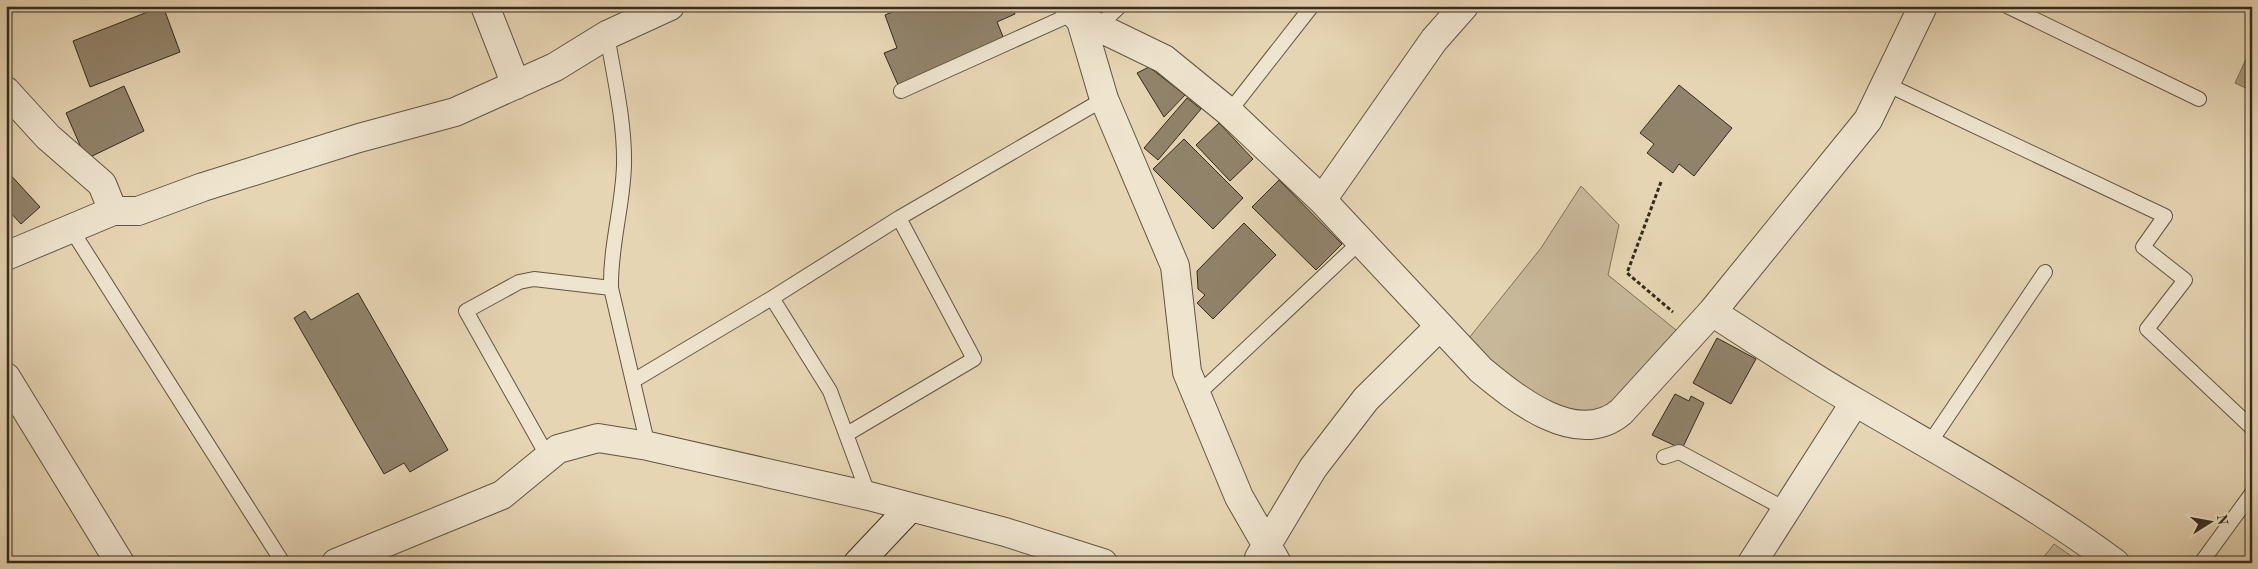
<svg xmlns="http://www.w3.org/2000/svg" width="2258" height="569" font-family="'Old Standard TT',serif">
	<rect width="100%" height="100%" fill="#e6d5b3"/>
	<filter id="stains"><feTurbulence type="fractalNoise" baseFrequency=".004" numOctaves="4"/><feColorMatrix values="0 0 0 0 .2 0 0 0 0 .09 0 0 0 0 .02 0 0 0 .5 -.17"/></filter>
	<radialGradient id="worn" r=".72"><stop offset=".6" stop-color="#630" stop-opacity="0"/><stop offset="1" stop-color="#630" stop-opacity=".3"/></radialGradient>
	<path fill="#c8b89a" stroke="#7e725c" d="M1581,186L1619,225L1608,275L1676,330L1613,402L1600,410L1566,411L1509,378L1469,338L1541,248Z
		M2054,544L2081,563H2039Z"/>
	<path fill="#a99b80" stroke="#7a6e58" d="M2252,46V91L2235,83Z"/>
	<path fill="#91836b" stroke="#342b1d" d="M163,6L180,52L90,87L73,41Z
		M907,6H1012L1015,14L997,22L1004,39L899,87L884,53L897,48L885,15Z
		M1149,67L1185,95L1164,117L1137,73Z
		M1679,85L1732,128L1694,176L1679,164L1673,173L1647,153L1654,144L1640,133Z
		M124,86L144,131L86,159L66,113Z
		M1187,98L1201,109L1158,160L1144,148Z
		M1219,123L1253,159L1230,181L1196,145Z
		M1184,139L1243,198L1213,229L1153,169Z
		M6,170L40,207L21,224L6,208Z
		M1279,180L1342,244L1316,270L1252,207Z
		M1244,223L1276,255L1213,319L1197,303L1205,295L1198,289L1197,271Z
		M358,293L448,450L410,472L404,463L384,474L294,318L305,311L311,320Z
		M1717,338L1756,359L1731,404L1693,383Z
		M1675,394L1689,401L1691,396L1704,403L1682,449L1652,435Z"/>
	<g fill="none" stroke-linecap="round" stroke-linejoin="round">
		<g stroke="#605642" stroke-width="16">
			<path id="lane" d="M2007,6L2199,99
				M1098,27L1120,6
				M607,35C614,76 625,123 624,165C623,206 610,246 611,288
				M1886,84L2165,216L2143,247L2185,280L2147,329L2252,428
				M901,91L1074,13
				M1229,112L1312,6
				M71,229L283,563
				M772,298L899,218L1104,99
				M633,381L772,298L830,391L869,496
				M1197,395L1360,242
				M847,434L974,359L899,218
				M1929,444L2045,272
				M548,457L466,311L519,282L534,279L611,288L648,446
				M1664,457L1679,452L1785,509
				M2201,563L2252,493"/>
		</g>
		<g stroke="#605642" stroke-width="30">
			<path id="street" d="M485,6L516,85
				M1068,6L1081,21L1104,99L1175,266L1187,372L1239,497L1277,563
				M1081,21L1098,27L1164,59L1229,112L1322,200L1481,370C1515,398 1577,449 1621,412L1712,312L1868,120L1923,6
				M6,91L48,137L102,184L113,211
				M1322,200L1434,40L1464,6
				M6,256L113,211H138L203,187L359,138L455,112L555,67L607,35L670,6
				M1712,312C1760,343 1808,375 1857,403C1944,454 2034,503 2115,563
				M6,377L120,563
				M1259,558L1313,468L1366,399L1440,326
				M336,563L502,495L558,449L598,438L648,446L869,496L1005,532L1103,563
				M1752,563L1855,402"/>
		</g>
		<g stroke="#342b1d" stroke-width="30">
			<path id="secondary" d="M858,563L910,508"/>
		</g>
		<path stroke="#342b1d" stroke-width="3" stroke-dasharray="4 2.5" stroke-linecap="butt" d="M1661,182L1627,273L1673,312"/>
		<use href="#lane" stroke="#efe4ce" stroke-width="14"/>
		<use href="#street" stroke="#efe4ce" stroke-width="28"/>
		<use href="#secondary" stroke="#efe4ce" stroke-width="28"/>
	</g>
	<rect width="2258" height="569" fill="none" stroke="#e6d5b3" stroke-width="25"/>
	<rect x="8" y="8" width="2243" height="554" fill="none" stroke="#342b1d" stroke-width="2.5"/>
	<rect x="12" y="12" width="2233" height="544" fill="none" stroke="#342b1d"/>
	<g transform="translate(2210 522) rotate(79)" stroke="#efe4ce" stroke-width="4" paint-order="stroke">
	<path d="M0-4L9 19L0 12L-9 19Z" fill="#342b1d"/>
	<text y="-8" font-size="14" font-weight="bold" text-anchor="middle" fill="#342b1d">N</text>
	</g>
	<rect width="100%" height="100%" filter="url(#stains)"/>
	<rect width="100%" height="100%" fill="url(#worn)"/>
</svg>
